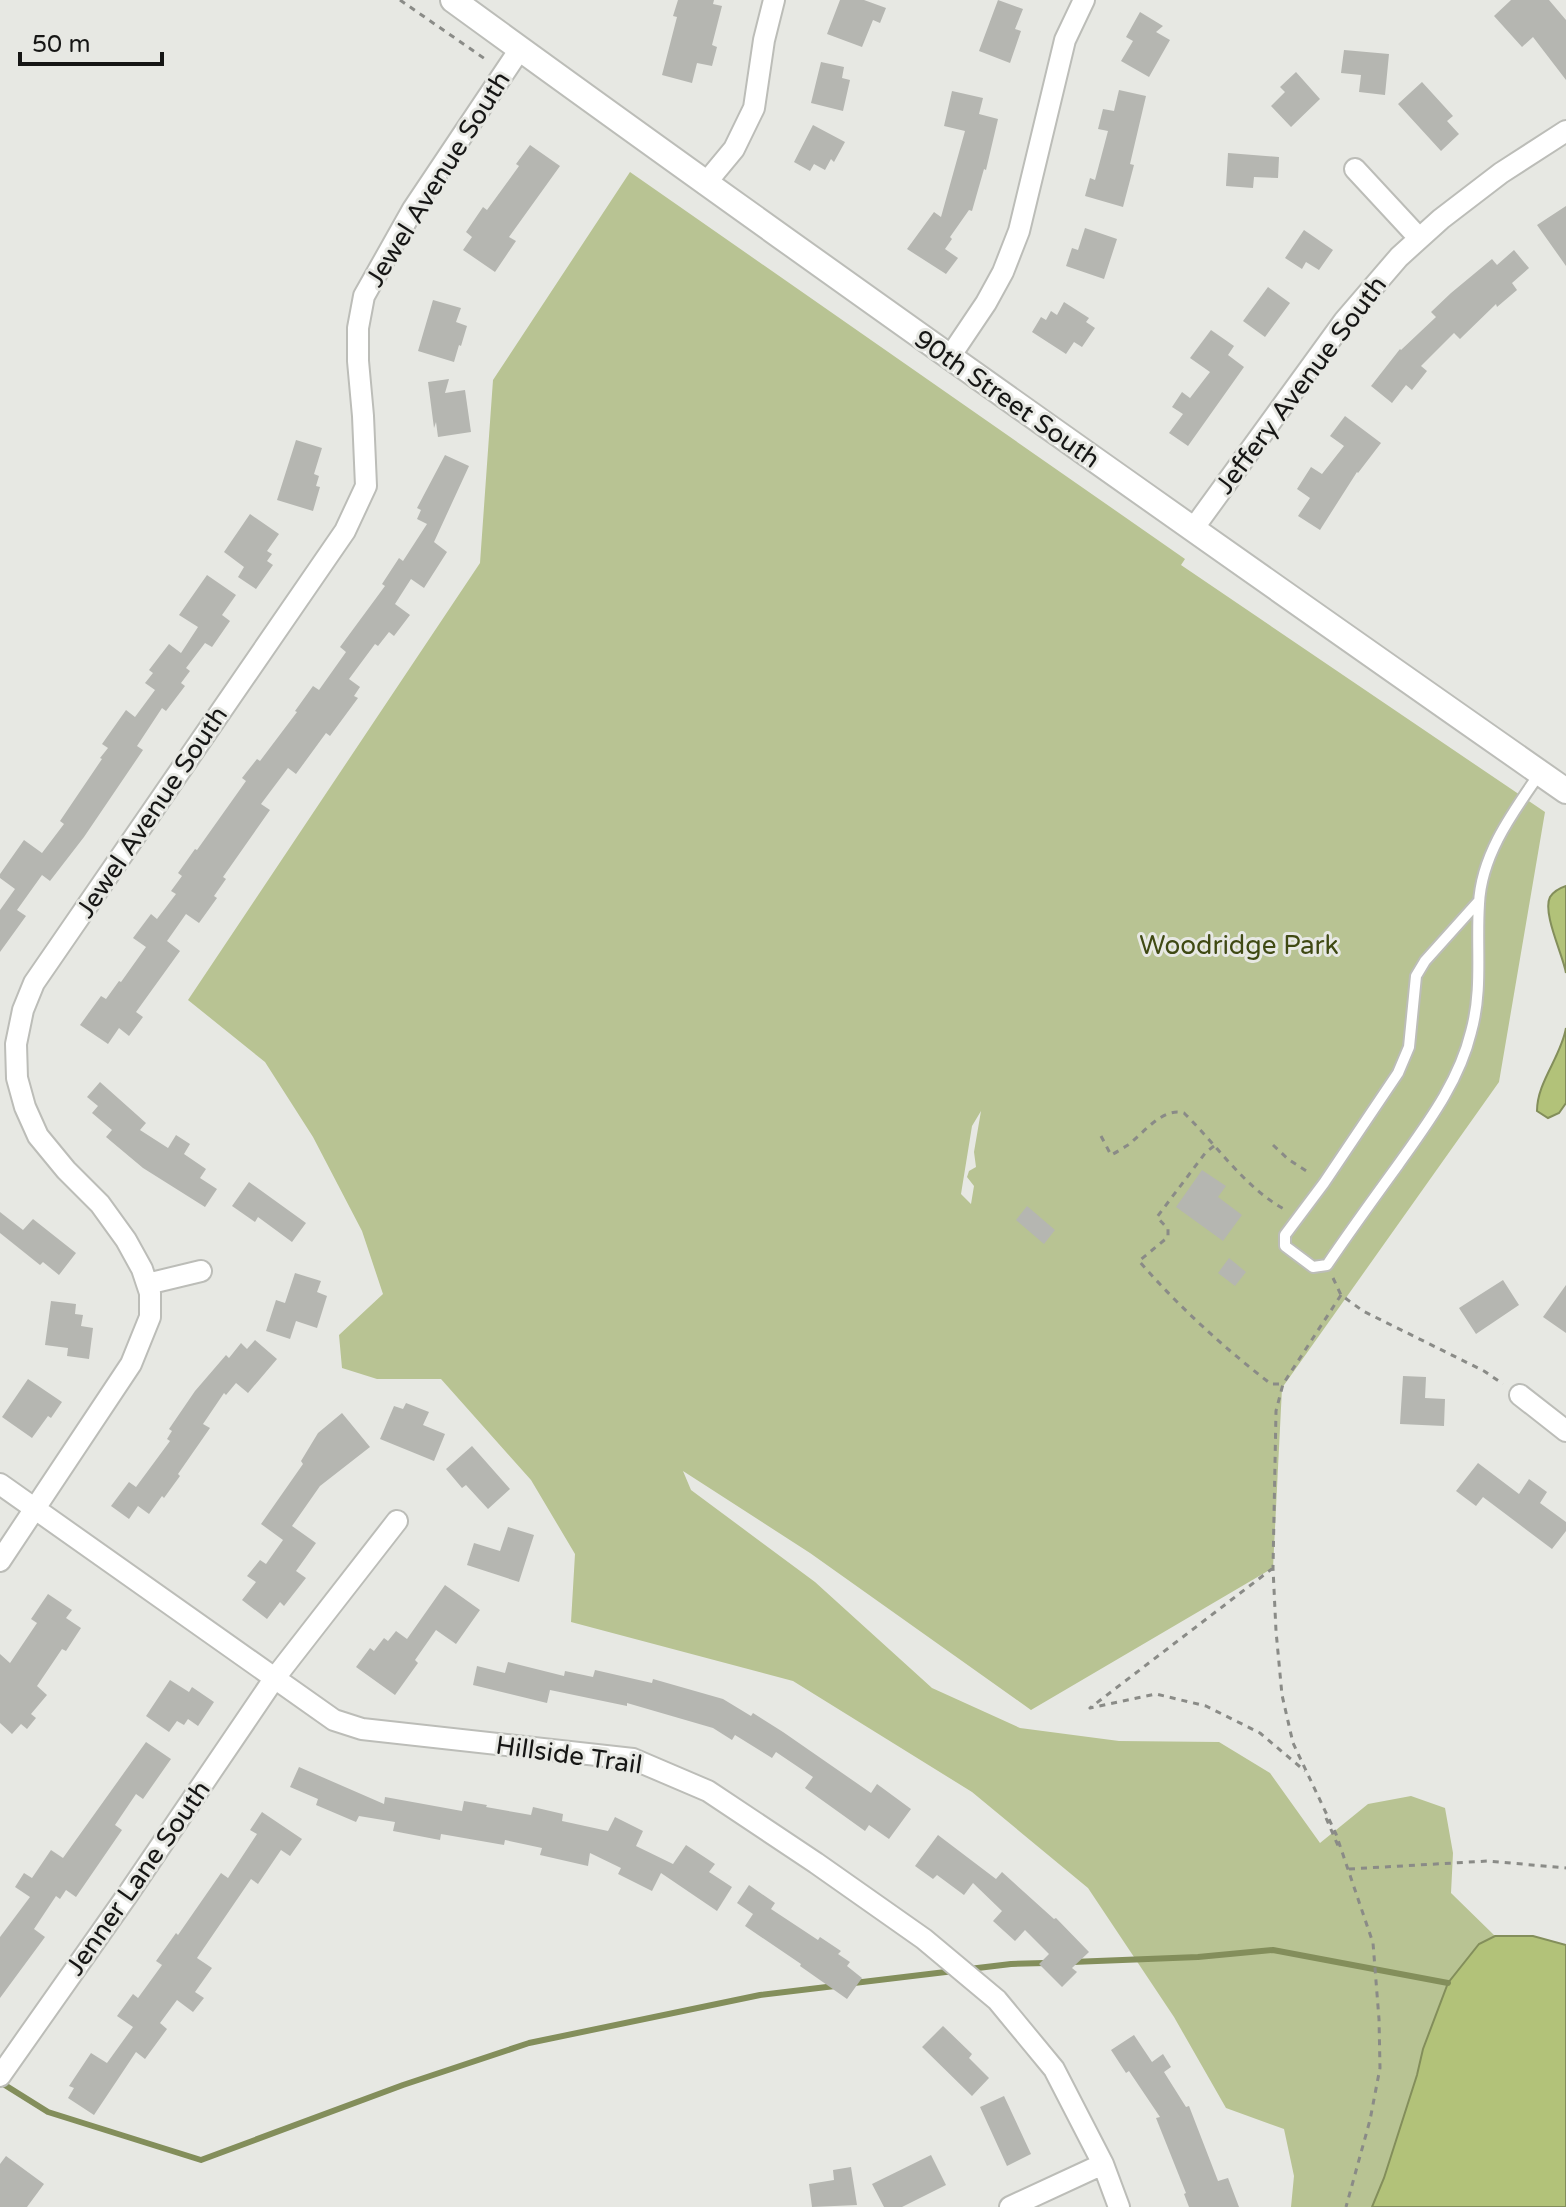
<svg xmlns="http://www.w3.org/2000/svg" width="1566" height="2207" font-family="'Varela Round',sans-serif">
	<rect width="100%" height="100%" fill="#e7e8e3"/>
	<path fill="#b8c393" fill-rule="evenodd" d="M630,172L1185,559L1181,565L1545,812L1499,1082L1282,1388L1273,1568L1031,1710L810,1553L683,1471L691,1490L815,1582L932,1688L1020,1728L1119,1741L1219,1742L1270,1773L1320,1843L1368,1804L1411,1796L1445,1808L1453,1853L1451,1893L1495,1936L1479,1944L1448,1983L1423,2049L1417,2075L1384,2178L1372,2207H1291L1294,2176L1284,2129L1226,2108L1174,2017L1088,1888L972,1792L793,1681L571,1622L575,1554L531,1480L441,1379H377L342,1368L339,1335L383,1294L362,1231L313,1137L265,1062L188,1000L480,563L493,380ZM981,1111L974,1152L976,1167L969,1171L967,1177L974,1186L971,1204L961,1194L972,1126Z"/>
	<path fill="#b2c279" stroke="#838e5b" stroke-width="2" d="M1566,886V973C1563,955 1542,913 1550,897C1554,891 1560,888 1566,886Z
		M1566,1028V1103L1559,1113L1548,1118L1537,1111C1537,1082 1561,1057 1566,1028Z
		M1495,1936H1533L1566,1945V2207H1372L1384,2178L1417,2075L1423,2049L1448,1983L1479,1944Z"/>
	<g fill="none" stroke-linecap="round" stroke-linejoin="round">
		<path stroke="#838e5b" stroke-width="6" d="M1072,1962L1198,1957L1273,1950L1448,1983
			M969,1969L1011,1964L1045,1963
			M854,1983L954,1971
			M0,2082L48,2112L201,2160L403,2085L529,2043L760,1995L835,1986"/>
	</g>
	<path fill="#b5b6b1" d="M678,0H714L713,4L722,6L712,45L717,47L712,66L697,63L692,83L662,75L677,17L673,16Z
		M840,0H864L886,8L880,23L873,20L862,47L827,34Z
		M998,0L1023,9L1015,29L1021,31L1010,63L979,51Z
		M1511,0H1549L1566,20V80L1533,37L1522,47L1494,16Z
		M1140,12L1163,26L1156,32L1170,40L1149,77L1121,61L1133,41L1126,37Z
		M1344,50L1389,54L1385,95L1359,92L1361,75L1341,73Z
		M821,62L844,67L842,78L850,80L843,111L811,103Z
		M1296,72L1320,99L1291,127L1271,106L1285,92L1280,87Z
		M1422,82L1453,116L1447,121L1459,134L1441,151L1398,104Z
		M1119,90L1146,96L1130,164L1134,165L1123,207L1085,196L1090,178L1095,180L1108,131L1098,129L1103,109L1114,111Z
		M952,91L983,98L979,114L998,119L986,170L984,169L972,211L969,210L950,237L952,239L945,249L958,258L946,274L907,249L934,212L941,217L965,131L944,126Z
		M813,125L845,142L834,162L831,159L825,170L814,164L810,171L794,162Z
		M530,145L560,166L509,237L516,241L495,272L463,250L472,237L466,232L483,207L487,210L519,166L516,164Z
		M1228,153L1279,157L1278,178L1254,177L1253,188L1226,186Z
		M1566,206V266L1537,225Z
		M1085,228L1117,239L1104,279L1066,266L1072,248L1078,250Z
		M1304,230L1333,250L1319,270L1306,262L1302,269L1285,258Z
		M1514,250L1529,268L1512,283L1517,290L1497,307L1496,304L1460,339L1454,333L1421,366L1427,371L1412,390L1406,385L1392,403L1371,386L1400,349L1401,350L1436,317L1431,312L1451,293L1492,259L1497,265Z
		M1268,287L1290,303L1265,337L1243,321Z
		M433,300L461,308L456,322L467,326L461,346L459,345L454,362L418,351Z
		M1064,302L1089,318L1086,322L1095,328L1082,347L1074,342L1066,354L1032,332L1041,317L1046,320L1051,311L1057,315Z
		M1211,330L1234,346L1228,355L1244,367L1188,446L1169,433L1183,414L1172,407L1182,392L1190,398L1210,372L1190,358Z
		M449,379L445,393L465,390L471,432L438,437L436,422L434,428L428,382Z
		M1345,416L1381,443L1358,473L1357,472L1320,530L1298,516L1310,498L1297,489L1311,467L1322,474L1344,446L1330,436Z
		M296,440L322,448L314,474L319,476L316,486L320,487L313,511L277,500Z
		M445,455L469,466L434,542L447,552L424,588L411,579L395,604L410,615L394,636L389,632L378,646L375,644L349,679L360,687L354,696L358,698L330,736L326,733L296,774L288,768L261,804L270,810L223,877L226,879L214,896L217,898L199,923L186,914L167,941L180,951L136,1012L143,1017L129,1036L119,1028L108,1044L80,1025L101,996L106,999L119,981L121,982L146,947L133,938L151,914L157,919L176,894L171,891L182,876L178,873L195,849L197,850L246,781L242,778L257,759L260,761L297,712L295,711L313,686L319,690L346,652L340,647L385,586L382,584L399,558L403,561L427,524L417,519L421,510L417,508Z
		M250,514L279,534L267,551L272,554L267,561L273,565L256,589L238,577L244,567L224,552Z
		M207,575L236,595L222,615L230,621L212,647L205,643L186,668L190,671L181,683L185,686L166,711L162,708L137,746L143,750L84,837L50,881L42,875L17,910L26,916L0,952V910L15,889L0,878V874L24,840L42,853L64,824L60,821L102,759L100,758L108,748L102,744L126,710L135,717L155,690L145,683L153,673L149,670L169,644L181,653L198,627L179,615Z
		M100,1082L146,1123L140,1130L168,1148L176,1135L190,1144L184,1154L206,1169L200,1178L217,1189L205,1207L143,1168L106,1137L112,1130L92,1113L98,1106L87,1097Z
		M1202,1170L1226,1186L1218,1197L1242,1215L1223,1241L1176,1207Z
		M249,1182L306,1223L292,1242L258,1217L255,1222L232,1206Z
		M1027,1206L1055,1230L1044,1244L1016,1220Z
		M0,1212L23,1230L33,1219L76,1253L59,1275L43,1262L40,1265L0,1233Z
		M1229,1258L1246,1272L1235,1286L1218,1273Z
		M295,1273L321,1281L317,1292L327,1296L317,1328L296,1321L290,1339L266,1331L276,1300L285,1303Z
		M1503,1280L1519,1305L1476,1334L1459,1308Z
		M1566,1285V1333L1543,1317Z
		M51,1301L76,1304L75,1314L83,1315L81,1326L93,1328L89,1359L67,1356L68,1348L45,1345Z
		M255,1340L277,1359L248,1393L236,1383L226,1395L224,1393L203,1424L210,1428L178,1474L180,1476L164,1498L162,1496L149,1514L138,1506L129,1519L111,1506L129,1482L136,1487L170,1441L167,1439L172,1431L169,1429L195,1391L226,1355L229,1358L241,1343L247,1349Z
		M1403,1376L1426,1377L1425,1398L1445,1399L1444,1426L1400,1424Z
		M28,1379L62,1402L51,1418L48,1416L32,1438L2,1417Z
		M406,1403L429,1412L423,1425L445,1434L434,1461L380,1439L394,1406L403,1409Z
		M342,1413L370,1447L320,1486L292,1526L316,1543L296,1571L306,1578L284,1606L280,1602L267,1619L242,1600L256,1582L247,1576L260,1560L266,1564L283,1540L261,1524L303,1464L301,1461L318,1433Z
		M472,1446L510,1489L488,1509L466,1485L462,1488L446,1469Z
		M1478,1463L1519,1494L1529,1479L1547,1492L1540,1503L1566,1522V1531L1552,1549L1483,1497L1476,1506L1456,1491Z
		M508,1527L534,1535L519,1582L467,1565L474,1543L500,1551Z
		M445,1585L480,1610L456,1644L436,1630L415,1660L418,1663L395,1695L356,1667L370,1648L374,1651L384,1638L388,1641L396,1631L407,1639Z
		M48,1594L72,1610L66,1618L81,1628L66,1651L62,1649L37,1686L47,1695L31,1714L36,1718L27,1729L21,1724L12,1734L0,1723V1654L10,1663L37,1623L31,1619Z
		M508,1662L564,1676L565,1671L593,1677L595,1670L652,1683L653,1679L723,1699L751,1716L753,1713L783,1732L871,1793L877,1784L911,1809L889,1839L869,1825L865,1831L805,1788L813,1777L776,1752L772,1758L735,1735L732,1740L713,1728L627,1703V1706L550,1690L547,1703L473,1685L477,1666L505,1673Z
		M170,1680L189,1692L192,1687L214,1702L198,1726L188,1719L184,1725L177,1721L169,1732L146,1716Z
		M146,1742L171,1759L143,1799L136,1794L115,1825L122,1830L76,1897L66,1890L60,1899L56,1896L34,1929L45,1937L0,1998V1937L30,1897L15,1887L24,1873L32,1878L51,1850L63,1858Z
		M299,1767L384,1804L385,1797L462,1811L464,1801L487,1805L486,1807L531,1815L533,1807L563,1814L562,1821L608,1831L615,1817L643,1831L636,1846L673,1864L686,1845L715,1864L709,1872L732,1887L717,1911L661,1873L652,1891L618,1874L621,1868L590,1853L588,1866L540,1855L542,1848L505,1840L504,1845L441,1834L440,1840L393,1831L395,1822L359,1816L356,1822L316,1805L318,1799L290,1787Z
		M262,1812L302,1839L290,1856L281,1850L258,1884L251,1879L197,1958L212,1968L195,1992L204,1998L193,2012L177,2000L160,2023L167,2029L145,2059L136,2052L94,2115L68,2098L74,2088L69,2086L91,2053L107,2063L133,2027L117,2016L133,1994L138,1998L162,1965L156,1961L176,1933L178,1935L221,1873L228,1878L257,1834L250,1830Z
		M938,1835L996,1879L1002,1872L1054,1919L1056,1918L1089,1952L1072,1968L1077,1972L1062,1987L1039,1964L1049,1954L1025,1930L1015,1941L993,1921L1002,1911L973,1883L964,1895L937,1875L933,1879L915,1866Z
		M749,1885L775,1903L771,1909L818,1940L820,1937L841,1951L838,1954L850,1962L847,1966L862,1978L847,1999L800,1966L801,1964L745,1926L753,1914L737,1903Z
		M943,2026L972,2054L969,2058L989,2078L972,2096L922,2047Z
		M1134,2035L1152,2062L1163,2054L1171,2067L1164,2072L1186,2107L1189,2106L1218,2181L1228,2178L1239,2207H1189L1184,2194L1186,2193L1156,2118L1160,2117L1129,2071L1126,2073L1111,2050Z
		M1004,2096L1031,2154L1007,2166L980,2107Z
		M931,2155L946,2185L902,2207H884L872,2184Z
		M6,2156L44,2184L27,2207H0V2164Z
		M851,2167L857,2205L812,2207L809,2184L834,2180L833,2170Z"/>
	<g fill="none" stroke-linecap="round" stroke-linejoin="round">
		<g stroke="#bcbdb8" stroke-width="14">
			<path id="service" d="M1478,902L1425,961L1416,976L1409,1047L1398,1073L1324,1183L1285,1235V1246L1313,1267L1327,1265C1350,1231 1374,1198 1398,1165C1427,1124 1459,1082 1471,1032C1483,989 1476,948 1479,904C1481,855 1513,812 1540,773"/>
		</g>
		<g stroke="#bcbdb8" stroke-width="24">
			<path id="minor" d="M1355,169L1419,238
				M705,184L734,149L754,108L764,40L774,0
				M949,358L986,303L1003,272L1019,231L1065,40L1084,0
				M1193,529L1344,321L1399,257L1441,219L1501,173L1566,131
				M147,1284L201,1271
				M1520,1395L1566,1431
				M0,1484L334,1720L362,1729L633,1759L708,1791L816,1863L924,1939L997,2000L1054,2069L1103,2164L1119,2207
				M0,1561L131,1364L150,1317V1293L142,1269L126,1240L100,1204L66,1170L38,1136L25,1107L17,1078L16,1044L23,1010L34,983L345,531L366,486L363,416L358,361V328L364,296L413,209L520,49
				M0,2076L126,1897L274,1679L397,1521
				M1010,2207L1103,2164"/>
		</g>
		<g stroke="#bcbdb8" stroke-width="28">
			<path id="tertiary" d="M453,0C821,268 1193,530 1566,791"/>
		</g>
		<path stroke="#8a8b87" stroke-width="3" stroke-dasharray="6 6" stroke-linecap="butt" d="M400,0L488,61
			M1101,1136L1111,1155C1117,1152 1123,1148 1128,1145C1144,1133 1162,1107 1184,1113C1217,1145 1244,1187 1284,1209
			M1273,1145L1288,1159L1311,1174
			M1214,1146L1206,1152L1157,1217L1168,1229V1237L1139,1261C1179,1307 1223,1347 1271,1384H1283
			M1333,1278L1341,1295L1363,1311L1484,1371L1503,1384
			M1341,1295L1283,1384L1276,1411L1273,1568L1276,1631L1282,1695L1293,1743L1336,1834L1373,1943L1379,2019L1380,2068L1370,2120L1346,2207
			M1273,1568L1090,1708L1156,1694L1206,1706L1260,1733L1305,1771
			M1326,1818L1339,1848
			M1349,1869L1488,1861L1566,1868"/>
		<use href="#service" stroke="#fff" stroke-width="10"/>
		<use href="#minor" stroke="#fff" stroke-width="20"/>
		<use href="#tertiary" stroke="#fff" stroke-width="24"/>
	</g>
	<g text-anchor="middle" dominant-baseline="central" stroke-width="6" stroke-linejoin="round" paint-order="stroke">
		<g font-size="26" fill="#161615" stroke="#e7e8e3">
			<text transform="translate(438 179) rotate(-58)">Jewel Avenue South</text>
			<text transform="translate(1301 385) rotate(-53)">Jeffery Avenue South</text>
			<text transform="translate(1007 399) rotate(35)">90th Street South</text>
			<text transform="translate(152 812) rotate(-56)">Jewel Avenue South</text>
			<text transform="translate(569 1755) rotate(8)">Hillside Trail</text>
			<text transform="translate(138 1878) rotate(-55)">Jenner Lane South</text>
		</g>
		<g font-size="26" fill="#3f4913" stroke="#e7e8e3">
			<text x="1239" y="945">Woodridge Park</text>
		</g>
	</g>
	<path d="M20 52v12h142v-12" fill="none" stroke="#161615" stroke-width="4"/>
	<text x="32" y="52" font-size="24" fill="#161615" stroke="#e7e8e3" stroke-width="6" paint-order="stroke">50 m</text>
</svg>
